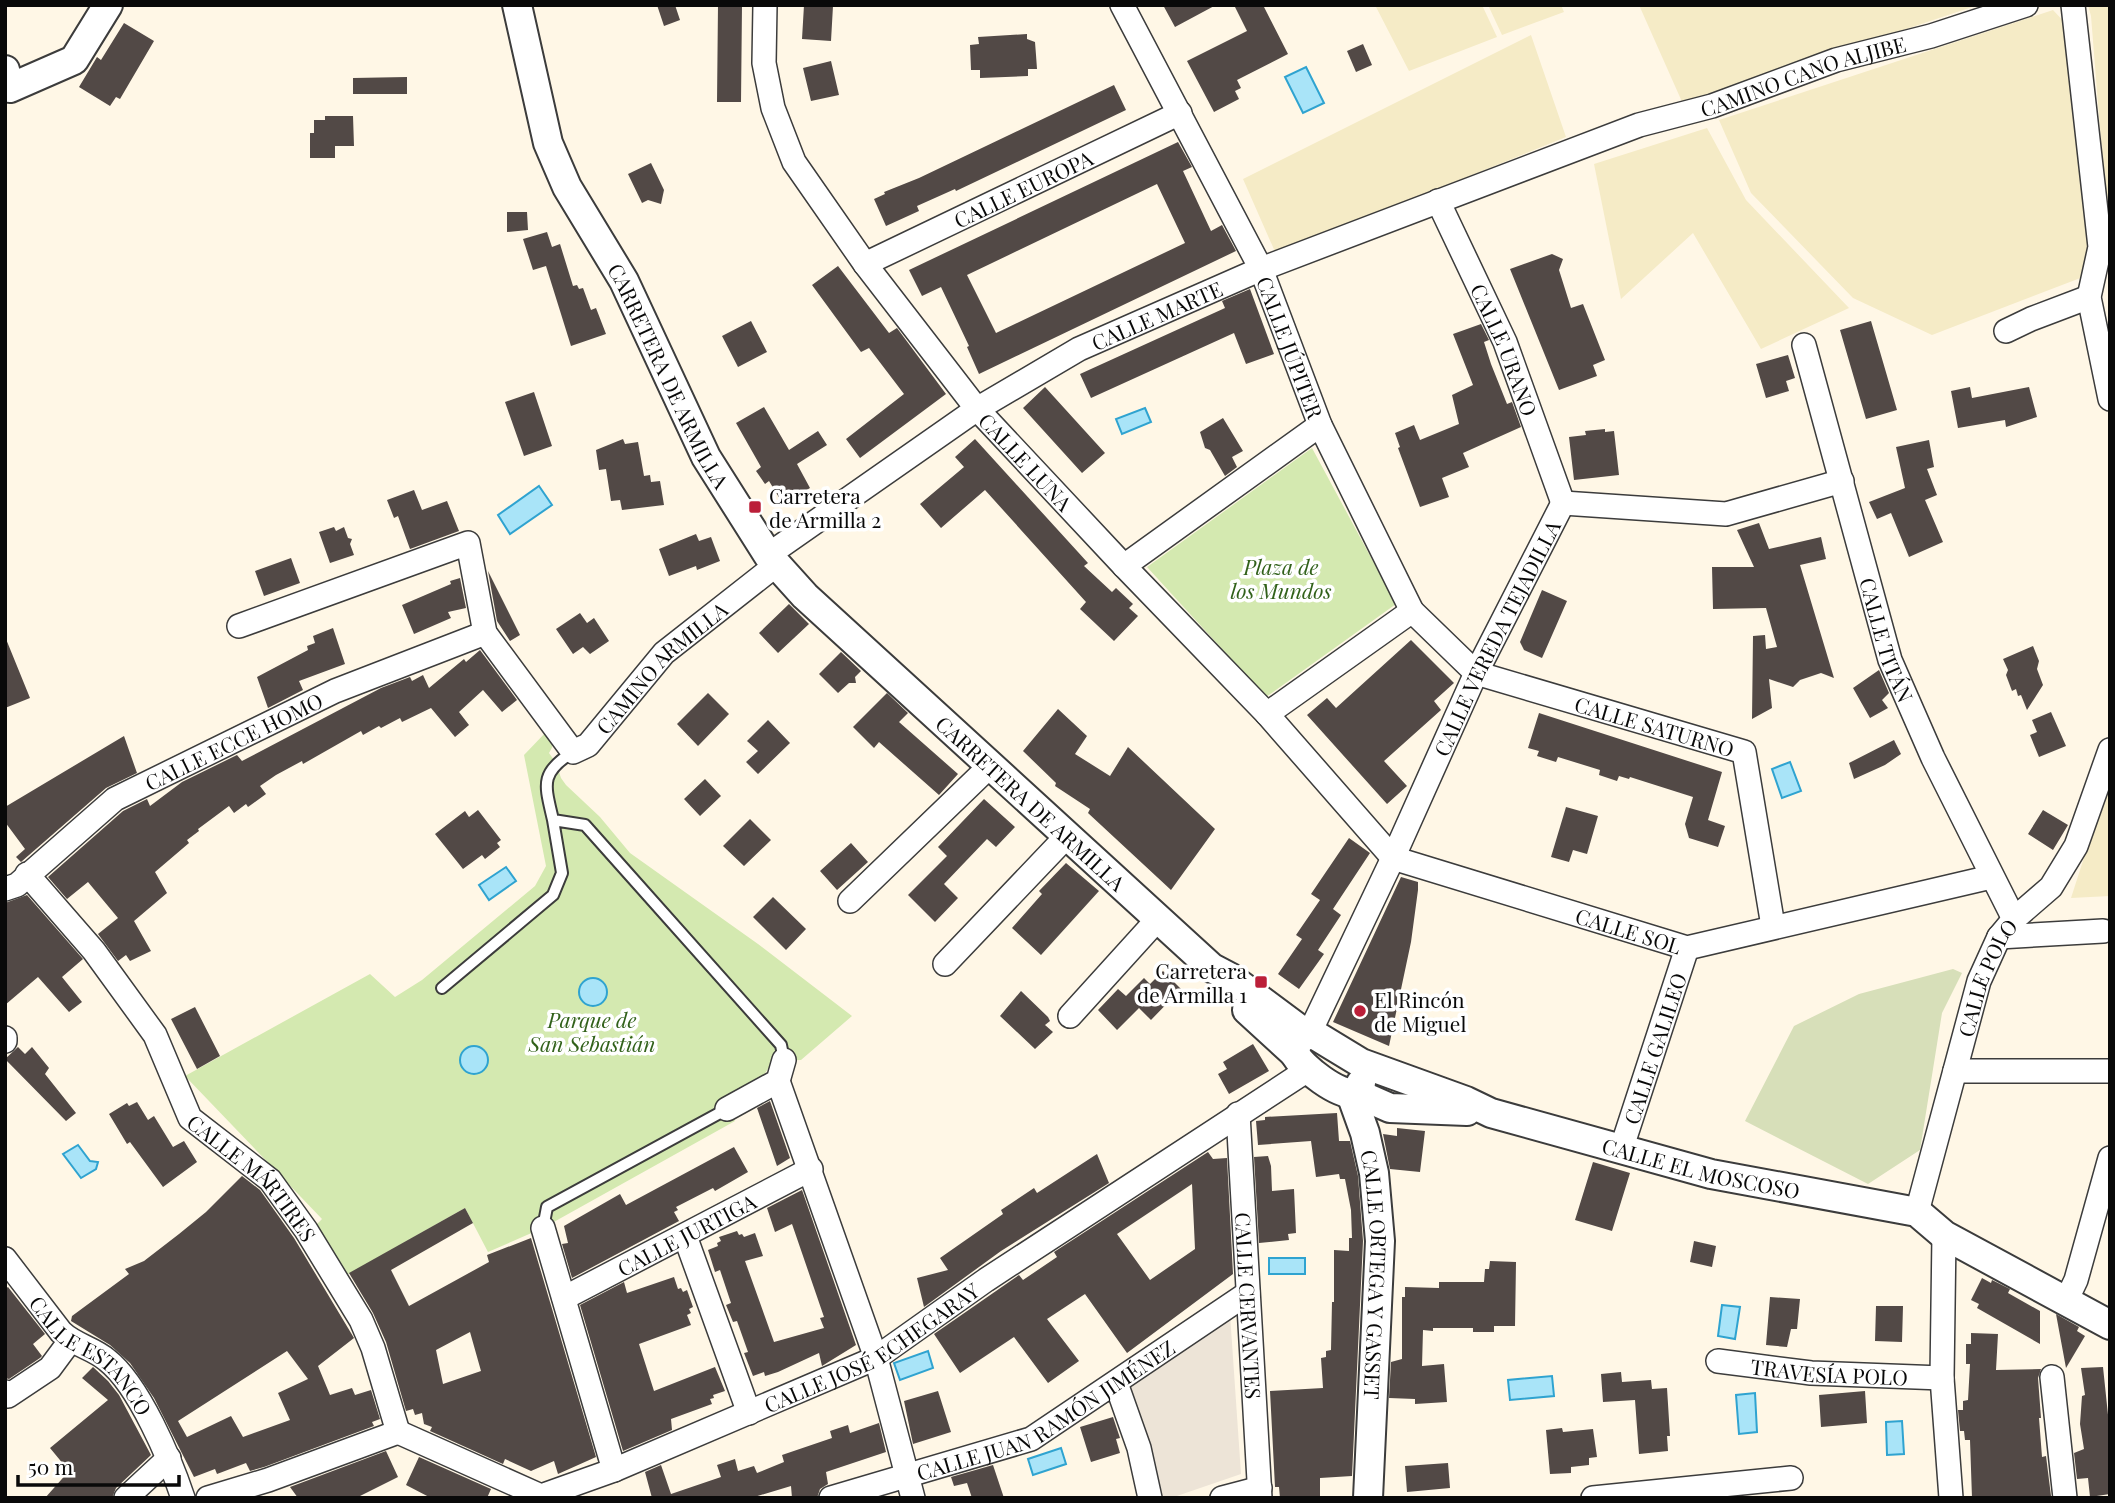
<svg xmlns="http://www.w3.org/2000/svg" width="2115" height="1503" font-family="'Playfair Display',serif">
	<rect width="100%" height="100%" fill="#fff7e6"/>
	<path fill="#f5ebc6" d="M1375,5H1482L1497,37L1409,71Z
		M1488,5H1561L1564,12L1502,35Z
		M1639,5H1978L1683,104Z
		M2088,5H2110V264L2107,265L2109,241L2091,16Z
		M2053,10L2067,25L2089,236L2083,277L1932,335L1853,298L1751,193L1719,120Z
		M1531,35L1566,137L1276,254L1243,179Z
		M1707,128L1746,200L1849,308L1761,349L1693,233L1621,299L1594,164Z
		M2110,777V896L2071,898Z"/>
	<path fill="#d4e9b0" d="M1312,448L1396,604L1266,697L1147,567Z
		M547,731C554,740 555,744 549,753L556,763L561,778L566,785L600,817L630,853L758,944L852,1016L801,1060L773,1061L762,1078L727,1109L735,1121L543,1228L488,1252L465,1208L345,1276L317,1224L322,1219L185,1076L370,974L395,997L422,980L535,886L546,866L524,755Z"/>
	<path fill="#d7dfb9" d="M1953,969L1962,973L1942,1013L1920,1150L1868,1184L1745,1121L1794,1026L1859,994Z"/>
	<path fill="#ede4d7" d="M1230,1314L1241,1474L1171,1498H1164L1127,1382Z"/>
	<path fill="#a9e4f8" stroke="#2fa3d0" stroke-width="2" d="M1306,67L1324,103L1303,113L1285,77Z
		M1145,408L1151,422L1122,434L1116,419Z
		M539,486L552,505L510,534L498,515Z
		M1790,762L1801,791L1782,798L1772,769Z
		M506,867L516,881L489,900L479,885Z
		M579 992a14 14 0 1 1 28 0a14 14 0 1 1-28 0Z
		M460 1060a14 14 0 1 1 28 0a14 14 0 1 1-28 0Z
		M78,1145L90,1161L98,1162L96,1169L81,1178L63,1154Z
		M1269,1258H1305V1274H1269Z
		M1722,1305L1740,1307L1735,1339L1718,1336Z
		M928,1351L933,1368L900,1380L894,1363Z
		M1552,1376L1554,1396L1510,1400L1508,1380Z
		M1755,1393L1757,1432L1739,1434L1736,1395Z
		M1902,1421L1904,1454L1887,1455L1886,1422Z
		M1061,1448L1066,1464L1033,1475L1028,1459Z"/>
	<path fill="#524946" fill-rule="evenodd" d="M657,5H675L680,20L664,26Z
		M718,5H742L741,102H717Z
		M804,5L833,6L831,41L802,39Z
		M1163,5H1216L1175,27Z
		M1234,5H1263L1288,54L1237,80L1241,88L1235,91L1239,99L1214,112L1187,61L1247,31Z
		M124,23L154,41L120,99L116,97L110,106L79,87L97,57L101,60Z
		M1027,34V39L1035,42L1036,55L1037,69H1028V76L980,78V70H971L970,45L979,44L978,37Z
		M1363,44L1372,65L1356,72L1347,51Z
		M831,61L839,95L811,101L803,68Z
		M407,77V94H353V78Z
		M1114,85L1126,110L956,191L955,189L917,206L919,211L886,226L874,199L885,194L884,192L919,178Z
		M325,116H353L354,146H335V158H310V133H314V120H325Z
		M1178,142L1192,167L1183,171L1211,231L1222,225L1236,251L979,374L967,347L969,346L941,287L922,296L909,270ZM1157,184L1185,243L996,333L967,275Z
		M651,163L664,190L661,204L648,200L642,203L628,174Z
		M507,212H527L528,230L507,232Z
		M547,232L552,247L560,244L573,286L577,285L579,289L583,288L591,310L596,308L606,334L571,346L546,266L533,270L523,239Z
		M1552,254L1563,259L1559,270L1571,308L1583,304L1605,360L1593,365L1597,376L1559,390L1510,269Z
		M838,266L889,333L897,328L946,394L860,458L846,439L904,394L869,348L861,352L812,285Z
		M1250,289L1274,354L1246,364L1234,333L1091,398L1080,374L1225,308L1222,301Z
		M751,321L767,352L738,367L722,336Z
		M1871,321L1897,410L1866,419L1840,330Z
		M1481,324L1489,340L1484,342L1491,364L1507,404L1512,402L1521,427L1463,453L1469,467L1442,478L1449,497L1420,507L1398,448L1400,447L1395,433L1414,425L1420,440L1459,424L1452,395L1473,385L1453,334Z
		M1788,355L1795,378L1786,381L1789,391L1766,398L1756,364Z
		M1045,387L1105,453L1082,473L1023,408Z
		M1970,387L1972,398L2029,387L2037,417L2006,427L2005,420L1958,428L1951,391Z
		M534,392L552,446L524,456L505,402Z
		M764,407L789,450L818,431L827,445L797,464L810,488L783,504L769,481L765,484L756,471L761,467L736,423Z
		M1223,418L1243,451L1232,457L1237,467L1225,476L1210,450L1205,448L1200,432Z
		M1605,429V432L1614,431L1619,475L1574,480L1569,437L1586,435L1585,431Z
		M623,439L625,444L638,442L644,476L650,475L651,482L660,481L664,505L622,510L620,500L611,501L606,469L599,470L596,450Z
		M975,439L1088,563L1084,566L1112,592L1116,588L1133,604L1129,608L1138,616L1114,641L1080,609L1086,602L985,490L941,528L920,504L964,467L955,457Z
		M1929,440L1934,467L1927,469L1937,495L1925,500L1943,542L1909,557L1891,513L1877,519L1869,502L1905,488L1896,447Z
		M414,490L422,510L447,501L459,531L410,549L398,516L394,518L387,500Z
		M1759,523L1769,549L1821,537L1826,559L1800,565L1834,678L1821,673L1800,680L1793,687L1769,679L1772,708L1752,719L1753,636L1765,635L1766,649L1777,647L1766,608L1713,609L1712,567H1754L1737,530Z
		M334,527L336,531L344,527L348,538L352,539L350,544L354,555L330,563L319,532Z
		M696,534L699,541L711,537L720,561L697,570L696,566L669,576L659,549Z
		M291,558L300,583L264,596L255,571Z
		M488,571L520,635L510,641L497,621Z
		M460,578L466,608L448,612L451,618L414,634L402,605L451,584L450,581Z
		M1542,590L1567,601L1542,658L1524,650L1520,642Z
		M789,604L809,624L778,653L759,633Z
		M580,613L587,623L594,618L609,641L590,654L583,647L573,654L556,629Z
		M333,628L345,664L299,681L303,690L268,708L257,677L308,650L307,646L315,643L313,636Z
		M6,639L30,698L5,708V639Z
		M1411,640L1454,683L1434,701L1441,710L1384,761L1407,786L1387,804L1307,715L1327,698L1336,708Z
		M2033,646L2039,661L2037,669L2043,685L2027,710L2021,695L2018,696L2016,689L2012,691L2006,675L2008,670L2003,659Z
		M480,650L517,700L502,712L483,690L459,712L469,725L455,737L431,708L402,722L400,718L381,728L379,726L363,735L361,731L303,764L302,761L276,775L260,786L266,794L248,807L246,804L234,813L229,806L198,829L199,831L187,840L189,843L155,872L167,893L134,921L151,951L130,961L126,955L118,961L98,934L118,918L88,882L67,899L48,877L123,811L147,799L150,806L182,782L237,755L242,761L381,688L410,677L412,681L423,675L429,688L464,659L466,662Z
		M841,652L861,671L855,677L856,683H849L838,693L819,674Z
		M1879,670L1889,693L1882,700L1888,708L1870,718L1853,688Z
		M708,693L729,714L698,746L677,724Z
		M887,693L908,713L899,722L958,774L939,795L879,742L874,748L853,727Z
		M1058,709L1087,736L1075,754L1110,776L1128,747L1215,829L1171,890L1088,813L1090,809L1055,786L1056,783L1023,751Z
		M2051,712L2066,746L2039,757L2030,735L2037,732L2032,720Z
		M1539,713L1722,772L1708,820L1725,826L1718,847L1689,838L1685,824L1693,797L1630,777L1629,779L1619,776L1617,781L1599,775L1600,770L1558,757L1556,762L1537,756L1539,751L1528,748Z
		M768,720L790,743L758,774L746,762L758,751L747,741Z
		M124,736L137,773L106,788L21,862L16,857L25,849L5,822V807Z
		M1894,740L1901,754L1885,765L1854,779L1849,763Z
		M705,779L721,796L700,816L684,799Z
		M984,799L1015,827L996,847L987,839L944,884L958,898L935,922L908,895L947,856L938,847Z
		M1566,807L1598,816L1587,854L1573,850L1569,862L1551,857Z
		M478,810L501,840L497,843L500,847L485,859L482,855L463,869L435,834L465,811L469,817Z
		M2043,810L2068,825L2053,850L2028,834Z
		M750,819L771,840L744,866L723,846Z
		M1349,838L1370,853L1333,909L1341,915L1318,950L1324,954L1299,989L1278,974L1302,939L1296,935L1320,900L1311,894Z
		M851,843L868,862L837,890L820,871Z
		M1066,863L1099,891L1041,955L1012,928L1042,894L1039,891Z
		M1401,877L1418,882V890L1411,942L1389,1046L1333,1022Z
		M27,895L83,959L62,977L82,1002L69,1012L38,977L5,1005V903Z
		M773,897L806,929L786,950L753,917Z
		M1163,971L1181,989L1151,1020L1139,1008L1117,1030L1098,1010L1118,989L1126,996L1144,978L1150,984Z
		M1021,991L1048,1017L1050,1021L1045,1025L1053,1032L1035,1049L1000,1016Z
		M195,1007L220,1056L197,1069L171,1019Z
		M1253,1044L1269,1071L1229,1094L1218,1074L1227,1069L1223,1062Z
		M18,1047L25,1054L32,1047L49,1068L45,1074L76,1113L66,1121L5,1059Z
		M770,1101L790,1158L777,1166L757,1108Z
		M137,1102L148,1120L154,1116L173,1147L184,1141L197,1162L163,1187L130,1142L127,1144L109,1114L127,1103L129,1106Z
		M1337,1113L1339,1141H1350L1358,1176L1363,1241L1352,1476L1320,1478V1498H1280L1279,1487H1275L1270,1391L1323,1388L1321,1358L1326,1357V1351L1331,1350L1332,1302H1334V1250L1349,1251V1238H1352L1351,1210L1345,1179H1340L1339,1174L1316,1177L1311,1141L1258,1145L1256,1121L1265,1120V1117Z
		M1397,1128L1425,1131L1420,1172L1390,1169L1383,1134L1397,1136Z
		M734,1147L748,1172L715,1191L713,1188L676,1207L678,1210L674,1212L679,1221L572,1278L562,1244L568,1243L564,1226L620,1194L626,1205Z
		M1208,1152L1213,1159L1227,1158L1233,1274L1127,1353L1085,1294L1047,1319L1079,1361L1048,1383L1014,1337L960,1373L934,1334L1019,1275L1023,1280L1057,1257L1054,1252ZM1192,1184L1195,1249L1150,1280L1117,1234Z
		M1097,1154L1109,1183L1001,1251L924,1307L917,1278L948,1270L940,1258L1003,1214L1001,1210L1034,1188L1037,1193Z
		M1268,1156L1271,1166L1272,1191L1294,1189L1296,1233L1288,1234L1289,1240L1259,1243L1254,1157Z
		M1593,1162L1630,1173L1612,1231L1575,1220Z
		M242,1176L260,1190L294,1238L354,1338L318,1366L330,1395L352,1388L355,1395L371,1390L380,1419L372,1422L374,1426L264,1467L250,1471L246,1463L217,1474L215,1469L194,1477L154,1398L130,1363L110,1345L71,1321L72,1316L129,1274L125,1269L144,1261L179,1234L206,1212ZM287,1351L308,1379L278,1393L290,1420L243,1437L231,1416L187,1437L178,1421Z
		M802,1190L856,1345L822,1366L819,1353L778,1372L765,1376L764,1372L753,1376L744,1353L748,1352L737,1321L733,1322L726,1305L731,1303L720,1270L715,1272L708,1250L718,1246L717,1243L721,1241L719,1237L737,1231L739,1235L742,1234L744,1237L755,1233L763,1256L745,1261L774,1342L824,1328L820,1318L824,1317L792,1224L775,1232L767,1208Z
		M465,1208L473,1223L391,1270L409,1306L489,1262L487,1255L531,1238L596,1457L558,1474L554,1461L531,1471L505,1459L503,1464L430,1431L432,1427L424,1424L422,1413L415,1415L413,1409L406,1411L386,1342L373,1313L349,1273ZM470,1332L481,1371L443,1384L436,1350Z
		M1694,1241L1716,1246L1712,1267L1690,1262Z
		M1490,1261L1516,1262L1515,1326H1494V1332H1473V1328H1433V1331L1423,1330L1422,1366L1444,1364L1447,1402L1415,1404V1399L1389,1398L1391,1362L1402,1359V1297H1405V1287L1439,1288V1282H1484L1485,1269H1489Z
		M674,1277L678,1289L681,1288L683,1292L687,1290L693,1307L689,1309L691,1313L687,1315L691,1325L639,1344L654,1391L715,1367L725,1391L713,1395L714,1398L710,1399L712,1404L671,1419L672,1430L623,1451L580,1305L624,1282L627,1293Z
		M1982,1278L1991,1283L1992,1280L2010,1289L2008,1293L2040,1311V1344L1977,1308L1979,1304L1971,1300Z
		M8,1287L45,1334L33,1344L42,1356L40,1358L9,1379L5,1378V1289Z
		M1770,1297L1800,1299L1797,1329H1791L1787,1347L1766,1345Z
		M1876,1306H1903L1902,1342L1875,1341Z
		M2056,1314L2079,1327L2077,1331L2085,1336L2066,1368Z
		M1971,1333L1998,1334L1996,1370L2041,1369L2038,1378L2041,1418H2039L2042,1457L2046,1456L2051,1496L2048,1498H1972L1970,1440H1965L1964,1431H1960L1958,1410H1963V1401L1968,1400L1970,1364H1966V1344H1971Z
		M93,1367L108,1381L119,1395L151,1455L116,1488L112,1498H45L69,1471L50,1448L108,1400L82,1378Z
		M2103,1367L2110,1434V1494L2090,1497L2088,1478L2077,1479L2074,1453L2084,1449L2080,1424L2082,1396L2085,1395L2081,1368Z
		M1621,1372L1622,1382L1651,1380L1652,1389L1667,1388L1670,1436H1667L1668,1451L1639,1454L1635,1400L1603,1402L1601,1374Z
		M938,1391L951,1432L913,1444L904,1401Z
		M1865,1391L1867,1423L1821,1427L1819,1395Z
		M1113,1417L1120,1438L1116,1439L1120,1453L1091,1462L1080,1427Z
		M879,1423L886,1452L826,1472L828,1484L820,1489L817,1498H792L791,1486L751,1498H652L645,1472L661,1465L671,1494L721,1477L717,1465L735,1459L738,1471L754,1466L757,1473L784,1462L782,1455L832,1438L830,1431L848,1425L850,1433Z
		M1562,1428L1563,1432L1593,1429L1597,1457L1589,1458V1465L1571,1467V1473L1550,1474L1546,1430Z
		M386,1451L398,1477L356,1498H298L290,1487Z
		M419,1457L491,1489L487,1498H431L406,1485Z
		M1448,1463L1450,1488L1407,1492L1405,1466Z
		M993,1465L1004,1498H972L967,1483L954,1486L951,1477Z"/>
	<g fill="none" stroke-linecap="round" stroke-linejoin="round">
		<g stroke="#3c3c3c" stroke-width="14">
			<path id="service" d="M573,752C539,773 545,785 553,820L585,825L781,1045L784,1060
				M442,988L553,895L562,873L553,820
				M543,1228L547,1207L727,1109"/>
		</g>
		<g stroke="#3c3c3c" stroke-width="26">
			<g id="minor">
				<path id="s1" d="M765,5L764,63L773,108L794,162L865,264L977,409L1124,566L1267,714L1393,858L1687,948L1991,877"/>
				<path id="s2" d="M1122,5L1261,269L1320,425L1412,611L1476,673L1744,752L1773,926"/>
				<path d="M2073,5L2100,247L2089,297L2110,399"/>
				<path id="s3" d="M1438,201L1505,342L1563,503"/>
				<path id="s4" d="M865,264L1180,113"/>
				<path d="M2006,331L2031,319L2089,297"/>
				<path id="s5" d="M1804,345L1890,660L1933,758L2014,919"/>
				<path d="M1563,503L1726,514L1842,481"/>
				<path id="s6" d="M768,555L977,409L1079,349L1261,269L1639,125L1712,106L1836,60L1931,36L2026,5"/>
				<path d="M1124,566L1320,425"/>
				<path id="s7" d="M239,626L468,543L485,633L573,752L588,745L664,653L776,565"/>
				<path d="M1267,714L1412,611"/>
				<path id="s8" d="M27,874L94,951L155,1035L190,1118L270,1180L306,1230L361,1320L373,1348L398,1432"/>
				<path id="s9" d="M5,889L17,885L115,799L335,691L485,633"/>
				<path d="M850,901L989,767"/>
				<path d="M1999,937L2103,931"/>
				<path d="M945,964L1066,837"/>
				<path d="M1070,1016L1157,920"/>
				<path id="s10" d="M1310,1032L1393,858L1476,673L1563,503"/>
				<path d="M5,1038V1041"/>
				<path d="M1955,1071H2110"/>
				<path d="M778,1081L876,1358L913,1498"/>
				<path d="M727,1109L778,1081L784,1060"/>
				<path id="s11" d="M1238,1114L1260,1498"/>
				<path id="s12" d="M1621,1150L1687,948"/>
				<path id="s13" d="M1917,1212L1979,981L1999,937L2014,919L2051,887L2076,846L2110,750"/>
				<path d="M543,1228L614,1470"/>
				<path d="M1944,1235L1942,1378L1951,1498"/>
				<path d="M685,1236L749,1413"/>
				<path id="s14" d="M5,1259L61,1332C74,1345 93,1348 107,1360C139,1385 170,1459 183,1498"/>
				<path id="s15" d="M564,1298L811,1169"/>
				<path d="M2066,1301L2076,1280L2110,1158"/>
				<path id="s16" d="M1718,1361L1811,1373L1942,1378"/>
				<path d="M2052,1377L2065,1498"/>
				<path d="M1116,1383L1139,1448L1150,1498"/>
				<path d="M5,1392L8,1396L50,1368L70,1341"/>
				<path id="s17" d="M398,1432L541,1496L614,1470L876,1358L986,1280L1309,1069"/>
				<path d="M126,1498L169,1458"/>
				<path d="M208,1498L268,1480L398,1432"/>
				<path id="s18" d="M831,1498L1031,1439L1248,1293"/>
				<path d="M1222,1498L1260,1488"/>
				<path d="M1593,1498L1791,1478"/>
			</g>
		</g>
		<g stroke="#3c3c3c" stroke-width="32">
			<g id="tertiary">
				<path id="s19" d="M517,5L548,143L567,187L624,281L706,457L768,555L805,596L1212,968L1231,978L1306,1034"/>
				<path d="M5,70L10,88L74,60L108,5"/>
				<path d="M1247,1010L1294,1053C1302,1067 1339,1097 1356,1093L1361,1083"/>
				<path id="s20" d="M1294,1053L1298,1041L1310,1032L1361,1063L1466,1101L1491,1113L1711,1174L1917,1212L1944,1235L2110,1325"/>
				<path d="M1356,1093L1390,1108L1467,1111"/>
				<path id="s21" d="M1351,1094L1365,1133L1374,1173L1380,1241L1368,1498"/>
			</g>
		</g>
		<use href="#service" stroke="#fff" stroke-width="10"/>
		<use href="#minor" stroke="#fff" stroke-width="23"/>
		<use href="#tertiary" stroke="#fff" stroke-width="28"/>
	</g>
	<g fill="#bb1f39" stroke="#fff" stroke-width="2.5">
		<rect x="748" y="500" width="14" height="14" rx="3.5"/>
		<rect x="1254" y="975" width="14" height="14" rx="3.5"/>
		<circle cx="1360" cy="1011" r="7"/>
	</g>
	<g text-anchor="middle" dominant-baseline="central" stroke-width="7" stroke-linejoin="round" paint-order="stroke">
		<g font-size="21" fill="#090909" stroke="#fff">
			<text stroke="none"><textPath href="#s6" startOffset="1148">CAMINO CANO ALJIBE</textPath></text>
			<text stroke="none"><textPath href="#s4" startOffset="175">CALLE EUROPA</textPath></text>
			<text stroke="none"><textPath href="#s6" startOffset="458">CALLE MARTE</textPath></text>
			<text stroke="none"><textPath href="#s2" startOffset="382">CALLE JÚPITER</textPath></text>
			<text stroke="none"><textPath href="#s3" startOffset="163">CALLE URANO</textPath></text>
			<text stroke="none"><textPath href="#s19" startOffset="404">CARRETERA DE ARMILLA</textPath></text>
			<text stroke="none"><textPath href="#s1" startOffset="541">CALLE LUNA</textPath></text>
			<text stroke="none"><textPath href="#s10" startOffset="436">CALLE VEREDA TEJADILLA</textPath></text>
			<text stroke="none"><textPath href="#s5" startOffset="306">CALLE TITÁN</textPath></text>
			<text stroke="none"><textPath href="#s7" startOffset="607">CAMINO ARMILLA</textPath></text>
			<text stroke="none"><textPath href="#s2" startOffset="948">CALLE SATURNO</textPath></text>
			<text stroke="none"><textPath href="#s9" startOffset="275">CALLE ECCE HOMO</textPath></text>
			<text stroke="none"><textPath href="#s19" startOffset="971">CARRETERA DE ARMILLA</textPath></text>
			<text stroke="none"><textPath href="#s1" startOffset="1328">CALLE SOL</textPath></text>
			<text stroke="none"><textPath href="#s13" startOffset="245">CALLE POLO</textPath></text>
			<text stroke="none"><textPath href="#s12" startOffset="107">CALLE GALILEO</textPath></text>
			<text stroke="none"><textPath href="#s20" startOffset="444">CALLE EL MOSCOSO</textPath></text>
			<text stroke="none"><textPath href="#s8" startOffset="383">CALLE MÁRTIRES</textPath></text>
			<text stroke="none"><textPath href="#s15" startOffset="138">CALLE JURTIGA</textPath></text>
			<text stroke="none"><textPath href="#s21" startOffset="184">CALLE ORTEGA Y GASSET</textPath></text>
			<text stroke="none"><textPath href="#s11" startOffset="192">CALLE CERVANTES</textPath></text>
			<text stroke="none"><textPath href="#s17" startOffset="520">CALLE JOSÉ ECHEGARAY</textPath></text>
			<text stroke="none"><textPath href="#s14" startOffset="131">CALLE ESTANCO</textPath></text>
			<text stroke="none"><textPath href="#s16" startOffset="112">TRAVESÍA POLO</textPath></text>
			<text stroke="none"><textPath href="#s18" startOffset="234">CALLE JUAN RAMÓN JIMÉNEZ</textPath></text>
		</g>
		<g font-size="21" fill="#090909" stroke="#fff" text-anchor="start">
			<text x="769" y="495">Carretera<tspan x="769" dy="24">de Armilla 2</tspan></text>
			<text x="1247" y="970" text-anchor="end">Carretera<tspan x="1247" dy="24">de Armilla 1</tspan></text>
			<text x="1374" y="999">El Rincón<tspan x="1374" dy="24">de Miguel</tspan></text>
		</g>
		<g font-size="21" font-style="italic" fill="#31611a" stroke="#fff">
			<text x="1281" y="566">Plaza de<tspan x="1281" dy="24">los Mundos</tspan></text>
			<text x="592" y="1019">Parque de<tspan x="592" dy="24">San Sebastián</tspan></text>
		</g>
	</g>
	<rect width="2115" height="1503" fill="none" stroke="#090909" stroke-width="14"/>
	<path d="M18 1475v10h161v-10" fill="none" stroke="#090909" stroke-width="3.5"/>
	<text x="28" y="1475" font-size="21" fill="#090909" stroke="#ffffff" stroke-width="5" paint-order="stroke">50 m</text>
</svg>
